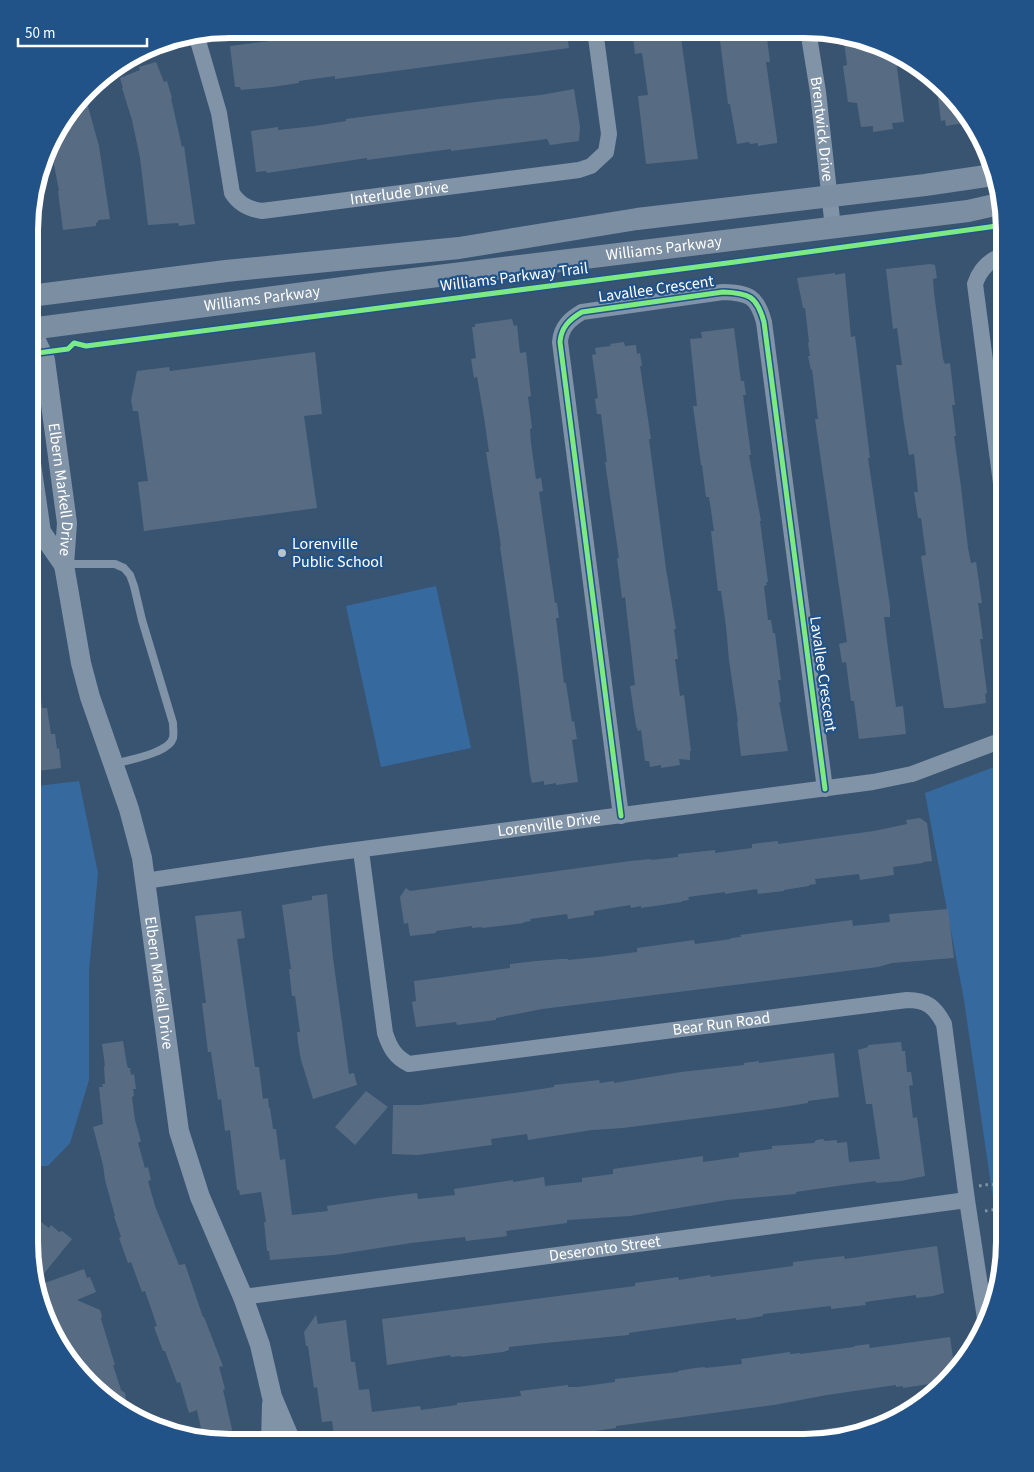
<svg xmlns="http://www.w3.org/2000/svg" width="1034" height="1472" font-family="'Source Sans 3',sans-serif">
	<rect width="100%" height="100%" fill="#395471"/>
	<path fill="#366a9f" d="M436,586L471,748L381,767L346,606Z
		M1005,763V1256L1003,1267L964,1000L925,793Z
		M79,781L98,873L89,971V1080L70,1143L48,1166H29L30,787Z"/>
	<path fill="#576c83" d="M363,29L566,30L569,48L335,79V76L299,81V83L272,87L241,90L240,87H235L230,46Z
		M632,30H677L679,38H681L698,159L646,164L638,96L648,95L642,53L635,54Z
		M756,30H766L770,62H766L777,139V143L758,146V143L750,144L749,142L737,144L730,104H728L720,40L730,39L729,34Z
		M843,34L881,44L895,52L904,122L892,123L893,129L873,132V126L861,127L857,103L848,102L843,66L847,65Z
		M156,62L164,82L167,81L172,98H171L182,147L184,146L195,224L179,226L178,223L148,225L140,158L132,120L122,88H123L120,78L140,70L139,67Z
		M936,82L969,122L946,126L945,120L941,121Z
		M574,89L580,127L579,141L550,145L547,139L451,151V149L367,160V158L267,173L266,171L256,172L251,131L278,127V130L315,126L346,121V119L499,99L541,95Z
		M87,103L99,146L110,219L98,220V222L96,223V226L63,230L58,191H59L50,144L55,129L74,106Z
		M930,264L935,265L937,278L933,279L934,293L943,359L945,364L950,363L955,405H952L956,436H954L961,487L968,548L971,563L976,562L982,603H978L983,639H980L987,693L985,694L986,703L953,708H944L925,583L921,556L926,555L921,518H918L914,492H918L914,454L909,455L904,424L896,365H902L897,328L893,329L886,269Z
		M835,273V275L845,273L851,337L855,336L870,458H868L890,606V617H884L889,656L896,707L903,706L906,734L859,739L854,701H851L846,662L842,663L839,644L847,642L815,419H818L812,369L811,370L808,356H810L808,343L809,342L805,308H803L797,278Z
		M512,319L514,326L517,325L520,353L526,352L531,396L528,397L532,428L530,429L531,443L536,479L541,478L543,491L539,492L541,506L555,603H557L559,618H556L564,683H566L572,722L574,721L577,739L572,740L578,782L556,785V783L544,785V781L532,783L530,774L518,674L500,546H501L486,452H489L484,417L477,377L474,378L471,359L476,358L472,327H475V324Z
		M734,328L741,381H744L746,395H743L751,455H749L761,521H760L768,582H766L767,585L764,586L768,620H771L773,633H775L781,680H778L781,702H779L788,751L741,756L737,722H738L729,660L726,626L721,591H718L711,531H714L709,497H706L702,465H701L693,406H697L690,339L702,338L701,332Z
		M624,342L625,346L636,345L637,354L640,353L642,366H640L651,439H649L666,569L676,629H674L678,659H675L680,696L684,695L691,751H690V760L679,759L680,765L661,768V765L650,767L649,761H645L641,730L638,731L636,726L630,686L635,685L625,597L622,598L617,558H619L605,462H607L601,414H597L595,399L598,398L592,355L596,354L595,348L611,346L610,344Z
		M315,352L322,414L304,416L317,508L144,531L138,482L148,481L138,411H133L131,400L137,371L169,367L170,371Z
		M38,677L42,708H47L51,734H55L57,749L59,748L61,768L30,772V678Z
		M920,818L927,823L932,861L923,862V863L893,867L894,875L860,880L859,874L815,879L816,884L809,885V886L784,890V891L758,894L757,889L725,894V892L688,897L689,900L682,901V902L641,908V906L631,908L630,905L594,911V915L568,919L567,914L530,919L531,921L524,922V923L482,928V927L472,928V926L436,931V933L410,936L408,923L404,924L400,897L406,888L410,891L630,861L651,859V860L678,857V854L715,850V853L752,848V844L778,841V844L874,831L907,824L906,820Z
		M327,894L333,958L349,1074L354,1073L357,1085L313,1099L301,1060L298,1042L297,1032H300L295,996H292L289,969H291L282,905L312,900V896Z
		M948,909L954,958L892,963L878,967L542,1009L496,1018V1020L457,1025L456,1022L416,1027L412,1002L416,1001L414,981L510,968V964L536,961L561,959H568V960L598,957L637,952V948L694,940L695,944L731,939V938L741,937L740,935L852,920L853,926L890,922L889,914Z
		M241,911L245,938L237,939L255,1067H259L263,1099L268,1098L269,1108H270L273,1129H276L280,1160L285,1159L292,1215L328,1211L327,1206L386,1197L417,1193L418,1199L455,1195L454,1189L513,1180V1182L544,1177L545,1186L582,1182V1178L613,1174V1169L703,1156V1162L739,1157V1153L772,1149V1146L814,1143L816,1140L823,1139L825,1141L837,1140V1143L847,1142L849,1162L880,1159L872,1104H866L858,1050L868,1047V1045L901,1042L902,1051H905L907,1072H911L913,1085L909,1086L913,1118L917,1117L925,1176L901,1181L876,1183V1181L837,1186L796,1192V1194L727,1200L630,1216L567,1220V1223L506,1231L507,1236L500,1237L466,1241L465,1237L411,1243L334,1255L270,1260L269,1251H267L264,1222H266L261,1192L240,1195L239,1190H237L230,1130L225,1131L221,1099L218,1100L211,1052H208L202,1003H206L195,916Z
		M123,1041L127,1065L128,1068H130L131,1075L134,1074L136,1089H133L134,1096L132,1097L135,1120L141,1141L138,1143L145,1168L148,1167L151,1180L148,1181L155,1206L179,1265L185,1264L203,1317H204L223,1366L219,1367L225,1389L223,1390L234,1438L232,1439V1442H204L197,1410L189,1413L180,1382L177,1383L165,1351H163L154,1327L157,1326L145,1291L142,1292L131,1262L128,1263L119,1238L121,1237L114,1216H115L105,1180L103,1165L93,1127L103,1124L99,1087H103L102,1084H105L104,1066H105L102,1044Z
		M834,1053L839,1097L808,1101V1103L777,1108L623,1128L592,1130L528,1140L527,1134L491,1139L492,1145L418,1155L392,1154L393,1105H420L522,1092L554,1087V1085L599,1080L600,1083L614,1081V1083L681,1072L744,1065V1063L759,1061V1063Z
		M366,1091L388,1107L355,1145L335,1127Z
		M41,1222L49,1228L51,1225L59,1232L62,1231L72,1239L38,1281L29,1237Z
		M937,1246L944,1293L933,1296L916,1298V1295L865,1302L866,1305L831,1309V1306L763,1314V1316L746,1319L736,1320V1318L635,1332L629,1333V1335L545,1343L509,1347V1350L503,1352L461,1357V1356L451,1357L450,1355L387,1365L382,1319L635,1286V1283L678,1277L679,1280L710,1275L711,1277L793,1266V1262L844,1256L845,1259L859,1257Z
		M84,1269L87,1278L90,1277L96,1292L77,1300L100,1310L102,1316L101,1319L115,1365H113L121,1390L125,1393L126,1400L120,1410L78,1375L70,1353L66,1354L63,1344L60,1345L45,1305H47L44,1299L46,1298L42,1284Z
		M316,1315L318,1324L346,1320L351,1362H355L359,1390L369,1389L372,1412L420,1406L421,1410L457,1405V1403L521,1396L520,1391L568,1385V1387H578L615,1382V1379L678,1372V1371L695,1368L705,1367V1368L742,1364L741,1359L790,1352V1354L800,1353V1354L854,1347V1346L869,1344L870,1348L950,1337L955,1372L948,1381L916,1386L903,1388V1386L896,1387V1385L827,1395L774,1405L616,1426V1428L517,1442H335L332,1421L322,1422L317,1387L314,1388L308,1346H306L304,1332Z"/>
	<g fill="none" stroke-linecap="round" stroke-linejoin="round">
		<path stroke="#8093a7" stroke-width="3" stroke-dasharray="2.5 4" stroke-linecap="butt" d="M979,1186C990,1184 998,1182 1005,1192
			M985,1211L998,1209L1005,1201"/>
		<path stroke="#8093a7" stroke-width="8" d="M65,564H115L124,568L130,575L134,586L142,620L173,723C173,727 174,734 173,738C169,753 128,760 114,764"/>
		<g stroke="#8093a7" stroke-width="16">
			<path id="s1" d="M808,30L818,92L833,228"/>
			<path id="s2" d="M196,34L219,113L232,193C239,204 248,209 262,211L579,170L591,166L606,152L609,134L595,30"/>
			<path d="M1005,514L975,284C980,269 990,259 1005,255"/>
			<path d="M621,816L560,342C561,327 570,319 582,312L723,292C749,293 757,296 764,322L825,789"/>
			<path id="s3" d="M361,851L385,1033C390,1048 395,1057 409,1064L907,1000C927,1000 935,1007 944,1024L967,1200L986,1325"/>
			<path id="s4" d="M145,881L325,854L873,782L912,774L1005,739"/>
			<path id="s5" d="M243,1297L967,1200"/>
			<path d="M785,1443L842,1435"/>
		</g>
		<g stroke="#8093a7" stroke-width="20">
			<path id="s6" d="M30,328L45,360L67,523L64,565L81,663L90,697L129,809L142,858L179,1131L200,1197L243,1297L260,1345L272,1397L291,1442"/>
			<path d="M30,457L41,532L64,565"/>
			<path d="M271,1442L272,1404"/>
		</g>
		<g stroke="#7b8ea2" stroke-width="22">
			<path d="M30,296L226,271L459,248L637,219L925,185L993,175"/>
			<path id="s7" d="M30,329L373,284L968,211L999,204"/>
		</g>
		<g stroke="#215389" stroke-width="8">
			<path id="cycleway" d="M30,354L68,349L74,343L86,346L735,262L1004,225
				M621,816L560,342C561,327 570,319 582,312L723,292C749,293 757,296 764,322L825,789"/>
		</g>
		<use href="#cycleway" stroke="#7ce984" stroke-width="5"/>
	</g>
	<circle fill="#bac3cd" stroke="#215389" stroke-width="2" cx="282" cy="553" r="5"/>
	<g text-anchor="middle" dominant-baseline="central" stroke-width="4.5" stroke-linejoin="round" paint-order="stroke">
		<g font-size="16" fill="#fff" stroke="#215389">
			<text stroke="none"><textPath href="#s1" startOffset="100">Brentwick Drive</textPath></text>
			<text stroke="none"><textPath href="#s2" startOffset="338">Interlude Drive</textPath></text>
			<text stroke="none"><textPath href="#s7" startOffset="639">Williams Parkway</textPath></text>
			<text transform="translate(514 277) rotate(-7)">Williams Parkway Trail</text>
			<text transform="translate(656 289) rotate(-8)">Lavallee Crescent</text>
			<text stroke="none"><textPath href="#s7" startOffset="234">Williams Parkway</textPath></text>
			<text stroke="none"><textPath href="#s6" startOffset="166">Elbern Markell Drive</textPath></text>
			<text transform="translate(823 674) rotate(82)">Lavallee Crescent</text>
			<text stroke="none"><textPath href="#s4" startOffset="408">Lorenville Drive</textPath></text>
			<text stroke="none"><textPath href="#s6" startOffset="672">Elbern Markell Drive</textPath></text>
			<text stroke="none"><textPath href="#s3" startOffset="539">Bear Run Road</textPath></text>
			<text stroke="none"><textPath href="#s5" startOffset="365">Deseronto Street</textPath></text>
		</g>
		<g font-size="16" fill="#fff" stroke="#215389" text-anchor="start">
			<text x="292" y="544">Lorenville<tspan x="292" dy="18">Public School</tspan></text>
		</g>
	</g>
	<path d="M0 0H1034V1472H0ZM230 38H804A192 192 0 0 1 996 230V1242A192 192 0 0 1 804 1434H230A192 192 0 0 1 38 1242V230A192 192 0 0 1 230 38Z" fill="#215389" fill-rule="evenodd"/>
	<path fill="none" stroke="#fff" stroke-width="6" d="M230 38H804A192 192 0 0 1 996 230V1242A192 192 0 0 1 804 1434H230A192 192 0 0 1 38 1242V230A192 192 0 0 1 230 38Z"/>
	<path d="M18 38v8h129v-8" fill="none" stroke="#ffffff" stroke-width="2.5"/>
	<text x="25" y="38" font-size="15" fill="#ffffff" stroke="#215389" stroke-width="4" paint-order="stroke">50 m</text>
</svg>
